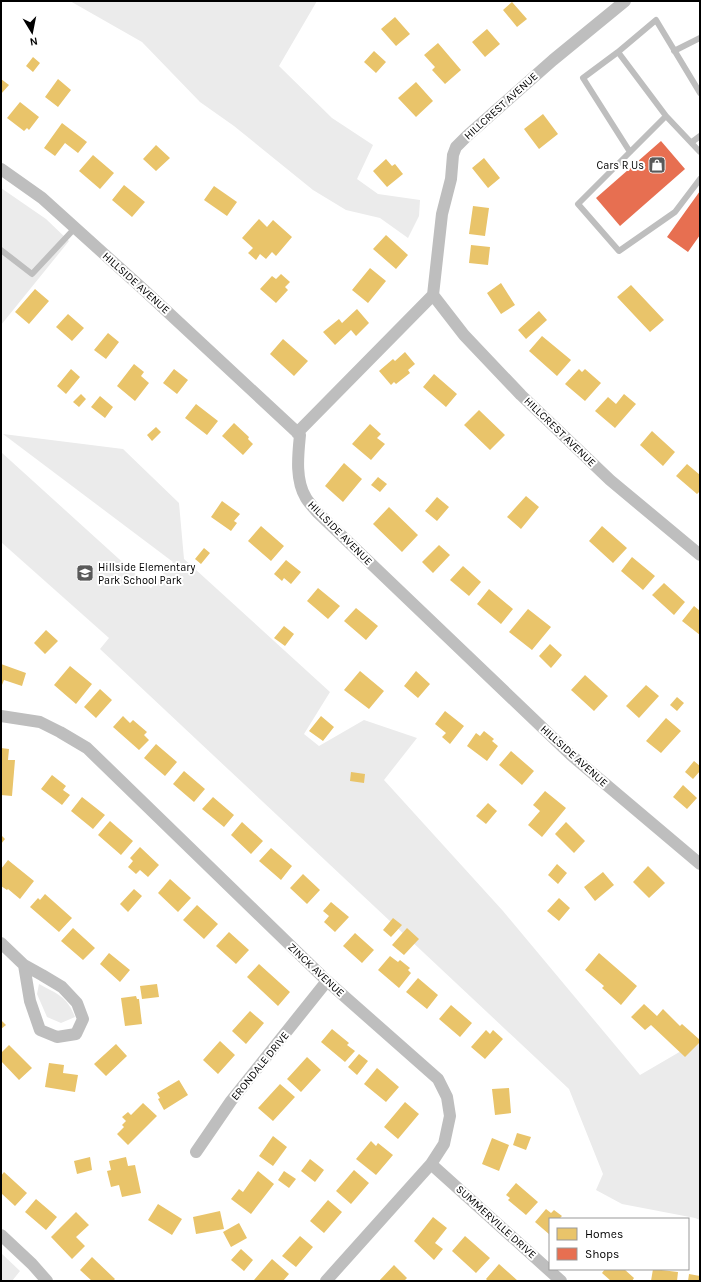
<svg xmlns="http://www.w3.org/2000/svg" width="701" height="1282" font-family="Karla,sans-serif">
	<rect width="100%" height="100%" fill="#fff"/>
	<path fill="#ebebeb" d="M70,1H317L279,66L332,118L373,145L357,179L378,194L420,200L419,216L408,238L380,218L346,210L313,190L234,126L200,102L142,42Z
		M1,188L46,219L69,241L1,325Z
		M3,434L123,449L179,503L184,559L330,692L304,734L319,746L364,720L417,738L384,780L503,911L640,1075L700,1040V1220L695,1218L622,1204L596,1190L603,1174L569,1089L100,649L109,638L1,542V452L151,588L173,562Z
		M39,984C57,994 67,996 75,1017L61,1023L47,1017L37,994Z
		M1,1253L20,1271L12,1281H1Z"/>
	<path fill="#e9c46a" d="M512,2L527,19L517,27L503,10Z
		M395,17L410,34L396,46L381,29Z
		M487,29L500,44L485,57L472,42Z
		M438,43L461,70L445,84L432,70L435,67L424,55Z
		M374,51L386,62L376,73L364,62Z
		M33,57L40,63L33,72L26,66Z
		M1,79L9,85L1,94Z
		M58,79L71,90L58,107L45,97Z
		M416,82L433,101L416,117L398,98Z
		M20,102L39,117L29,130L27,128L24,131L7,118Z
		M543,114L558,134L539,149L524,129Z
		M62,123L87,142L78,153L65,143L55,156L44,148Z
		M156,145L170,158L156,171L143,159Z
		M93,155L114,173L100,189L79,171Z
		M484,158L500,178L488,188L472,168Z
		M386,159L392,166L395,164L403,174L387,187L373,171Z
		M124,185L145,202L132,217L112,200Z
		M214,186L237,202L227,216L204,200Z
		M473,206L489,208L485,236L469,234Z
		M259,219L267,227L273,220L292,237L276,256L272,252L266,259L260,254L256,260L248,253L253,248L242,238Z
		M386,235L408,255L396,269L373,249Z
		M471,245L490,247L488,265L469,263Z
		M370,268L386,281L368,303L352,290Z
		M281,274L290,282L285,287L288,290L276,303L260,289L272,276L276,279Z
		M501,283L515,305L501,314L487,293Z
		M631,285L664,320L650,332L617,297Z
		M35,289L49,301L29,324L15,312Z
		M357,309L369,323L356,336L351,330L335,345L323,332L339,319L342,323Z
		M539,311L547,320L526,339L518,330Z
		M68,314L84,328L72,341L56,327Z
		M108,333L119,342L106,359L94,350Z
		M542,336L571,360L557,376L529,351Z
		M283,339L308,361L294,376L270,354Z
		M405,352L415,364L408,370L410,373L396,384L394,382L391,385L379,371L393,359L395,361Z
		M134,364L144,372L141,376L149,383L135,401L117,386Z
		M71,369L80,377L66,394L57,386Z
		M174,369L188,380L177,394L163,383Z
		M579,369L582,372L585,369L601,383L585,401L565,384Z
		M434,374L457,394L446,407L423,387Z
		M81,394L86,399L79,407L73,402Z
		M624,394L636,404L615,428L595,411L608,397L616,404Z
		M100,396L113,407L105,418L91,407Z
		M196,404L218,421L207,435L185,418Z
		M479,410L505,435L490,450L464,425Z
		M234,423L249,437L248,439L253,444L243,455L222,436Z
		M370,424L381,434L377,438L385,444L371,460L352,444Z
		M156,427L161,432L152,441L147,435Z
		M652,431L675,452L663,466L640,445Z
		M344,463L362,479L343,502L325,486Z
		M687,464L700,475V491L697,494L676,476Z
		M378,477L387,484L380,492L371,485Z
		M526,496L539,507L521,529L507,517Z
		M437,497L449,507L437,521L425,511Z
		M222,501L240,514L234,521L237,523L231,531L211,517Z
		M389,507L418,535L402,552L373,524Z
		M261,526L284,546L271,561L248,541Z
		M602,526L627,548L613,563L589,541Z
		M439,545L450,555L433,573L422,562Z
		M204,548L210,553L201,564L195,559Z
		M632,557L655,576L643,590L621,571Z
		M286,560L301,572L291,584L284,578L282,581L274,574Z
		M463,566L481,582L469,596L450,580Z
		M664,583L685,602L674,615L652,595Z
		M318,588L340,606L328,619L307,601Z
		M489,589L513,609L501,624L477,604Z
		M694,606L700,611V635L682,621Z
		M356,608L378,626L366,640L344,621Z
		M528,609L551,627L532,650L509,632Z
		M284,626L294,634L285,646L274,638Z
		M46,630L58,641L45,654L34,643Z
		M550,644L562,655L551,668L539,656Z
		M1,664L26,673L22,686L4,680L2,685L1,684Z
		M70,666L92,684L76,704L54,685Z
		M360,671L384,691L369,709L344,690Z
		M416,671L430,684L418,698L404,686Z
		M585,675L608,696L594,711L571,690Z
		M646,685L659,696L639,718L626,706Z
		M100,689L112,700L96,718L84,707Z
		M677,697L684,703L677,711L670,705Z
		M445,711L464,726L450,744L442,737L446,733L435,724Z
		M123,716L130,723L133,720L147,732L144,735L149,740L139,750L113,727Z
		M321,716L334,727L323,741L309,731Z
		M666,718L681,731L661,753L646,741Z
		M484,731L494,739L492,741L498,746L487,761L467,746L476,733L480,736Z
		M156,744L177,762L165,776L144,758Z
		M1,748L9,749L8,760H15L12,796L1,795Z
		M511,751L534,771L522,785L499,765Z
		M694,761L700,766V771L693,779L685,772Z
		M184,771L205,789L194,802L173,784Z
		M351,772L365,774L364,783L350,781Z
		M52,775L66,786L63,790L70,795L62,805L41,789Z
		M683,785L697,798L687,809L673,797Z
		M545,791L566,808L542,837L528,825L540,811L533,805Z
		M82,797L105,815L93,829L71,811Z
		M213,797L234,815L224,827L202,809Z
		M488,803L497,811L486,824L476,816Z
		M110,821L133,841L121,855L98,835Z
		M242,822L263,841L251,854L231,835Z
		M566,822L585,841L574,853L555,834Z
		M1,835L5,839L1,844Z
		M140,847L159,865L148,877L140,870L136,874L128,867L133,861L130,858Z
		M271,848L292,866L281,880L259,861Z
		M8,860L34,881L20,899L8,889L7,890L1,886V869Z
		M557,864L567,873L558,884L548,875Z
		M648,866L665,883L649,898L633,882Z
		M603,872L614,885L595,901L584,887Z
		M303,874L320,890L307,904L290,888Z
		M170,879L191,898L178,912L158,893Z
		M134,889L142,896L128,912L120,904Z
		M45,894L72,918L59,932L30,907L38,898L40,900Z
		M559,898L570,908L559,921L547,911Z
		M331,902L349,917L335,932L324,922L329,916L323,911Z
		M197,905L218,924L204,939L183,920Z
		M393,918L402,925L391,937L383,930Z
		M73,928L95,948L83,960L61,941Z
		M407,928L419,939L404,955L392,945Z
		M229,932L249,950L236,964L216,946Z
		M355,933L374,950L362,963L343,946Z
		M109,953L130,970L120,982L100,964Z
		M599,953L637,986L621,1005L602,988L604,986L585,970Z
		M390,956L398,962L400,960L410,968L408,970L411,973L399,988L378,970Z
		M259,964L290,992L278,1006L247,977Z
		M418,978L438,995L427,1009L406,992Z
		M157,984L159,997L142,999L140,986Z
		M136,996L137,999H139L142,1024L125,1026L121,998Z
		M644,1004L657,1016L663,1009L680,1026L682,1024L700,1040V1042L685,1057L651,1025L645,1030L631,1017Z
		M451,1005L472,1023L460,1037L439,1019Z
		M250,1011L264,1023L246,1044L232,1031Z
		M1,1020L6,1025L1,1029Z
		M332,1029L349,1043L347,1045L355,1051L345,1062L321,1042Z
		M486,1030L490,1034L493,1030L503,1039L485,1059L471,1047Z
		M220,1041L235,1055L218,1074L203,1060Z
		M116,1044L127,1056L106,1076L94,1064Z
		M9,1045L32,1068L19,1080L1,1061V1053Z
		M359,1054L368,1061L357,1075L348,1067Z
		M307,1057L321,1070L301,1092L287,1079Z
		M49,1063L64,1065L63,1073L78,1075L75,1092L45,1087Z
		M377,1068L399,1087L386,1102L364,1084Z
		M179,1080L188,1095L164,1110L158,1099L160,1098L157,1093Z
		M280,1084L295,1097L273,1121L258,1108Z
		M509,1088L511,1113L495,1115L492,1089Z
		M405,1102L419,1114L398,1139L384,1127Z
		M143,1103L157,1116L128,1145L117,1134L124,1127L122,1125L126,1121L122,1117L128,1112L131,1115Z
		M517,1133L531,1137L526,1150L513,1145Z
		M273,1136L287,1147L273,1166L259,1156Z
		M492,1138L509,1145L499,1171L482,1164Z
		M371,1141L376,1146L378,1143L393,1155L376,1175L356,1159Z
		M90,1157L92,1170L77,1174L74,1161Z
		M126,1157L128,1166L135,1165L141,1193L122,1197L119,1185L111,1187L107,1171L111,1170L109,1161Z
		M310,1159L324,1170L315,1182L301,1171Z
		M354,1170L369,1183L351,1204L336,1191Z
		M258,1171L274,1184L251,1214L231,1199L239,1189L243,1192Z
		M284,1171L296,1179L289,1188L278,1180Z
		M4,1172L27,1193L15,1206L1,1193V1176Z
		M516,1183L538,1202L526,1215L508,1200L510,1198L506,1195Z
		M36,1199L57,1217L46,1230L25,1212Z
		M328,1200L342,1212L324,1233L310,1221Z
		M158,1204L182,1219L172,1235L148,1220Z
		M546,1209L551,1213L554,1210L562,1216L559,1219H550V1235L535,1222Z
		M220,1211L224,1229L196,1234L193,1217Z
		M76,1212L89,1225L76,1237L85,1246L72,1259L51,1237Z
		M433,1217L447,1228L435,1243L443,1249L434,1260L414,1241Z
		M239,1223L247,1238L231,1247L223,1232Z
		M300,1236L313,1247L296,1267L282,1256Z
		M465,1236L490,1258L476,1273L452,1251Z
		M241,1249L253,1260L244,1271L231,1260Z
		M92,1257L115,1279L113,1281H92L80,1270Z
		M272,1259L289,1274L283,1281H256L254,1280Z
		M499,1264L518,1281H488L486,1279Z
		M394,1265L407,1278L404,1281H379Z
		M605,1269H624L634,1278L632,1281H611L602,1273Z
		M653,1269L678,1272L677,1281H651Z
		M689,1274L700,1276V1281H688Z"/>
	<path fill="#e76f51" d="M661,141L685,169L620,226L596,198Z
		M700,191V235L688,252L667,237Z"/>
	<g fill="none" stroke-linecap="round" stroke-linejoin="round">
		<path stroke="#bebebe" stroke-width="6" d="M674,51L700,38
			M618,52L666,116
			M692,142L700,136
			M630,152L583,78L618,52L656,20L700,93
			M700,152L666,116L578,204L619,251L675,212L700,179
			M1,250L32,274L75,228"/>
		<path stroke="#bebebe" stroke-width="12" d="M1,169L42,198L144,290L300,435C298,455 295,480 306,498C309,503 314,508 318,513L571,755L700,864
			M433,295L464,335L521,395L610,480L700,555
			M297,433L433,295L442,214L451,179L453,155L456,147L467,136L553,60L625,1
			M1,716L40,722L60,732L87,748L327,981L438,1079L447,1097L450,1116L444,1144L431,1164L326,1281
			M1,943L24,965L42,975L62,987L77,1003L83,1019L76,1034L57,1037L40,1030L30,1001L24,965
			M196,1152L231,1101L327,981
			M431,1164L561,1281
			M1,1235L32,1264L47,1281"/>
	</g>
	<defs>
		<g id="shop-square" transform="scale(0.9)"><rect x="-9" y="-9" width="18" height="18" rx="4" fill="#595959" stroke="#fff"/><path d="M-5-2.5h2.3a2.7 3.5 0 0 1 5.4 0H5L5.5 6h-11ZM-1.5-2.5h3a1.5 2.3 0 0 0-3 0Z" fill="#fff"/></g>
		<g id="school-square" transform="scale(0.9)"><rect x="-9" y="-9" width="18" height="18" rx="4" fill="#595959" stroke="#fff"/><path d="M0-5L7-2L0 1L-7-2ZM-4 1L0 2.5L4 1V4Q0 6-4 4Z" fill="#fff"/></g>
	</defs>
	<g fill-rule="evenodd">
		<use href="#shop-square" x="657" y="165"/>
		<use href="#school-square" x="85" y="573"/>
	</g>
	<g text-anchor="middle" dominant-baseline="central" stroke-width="4" stroke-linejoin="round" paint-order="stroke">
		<g font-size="11" fill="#000" stroke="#fff">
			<text transform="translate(501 106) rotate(-42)">HILLCREST AVENUE</text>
			<text transform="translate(136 283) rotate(42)">HILLSIDE AVENUE</text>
			<text transform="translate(560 432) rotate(44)">HILLCREST AVENUE</text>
			<text transform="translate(340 533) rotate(45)">HILLSIDE AVENUE</text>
			<text transform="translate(574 756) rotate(42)">HILLSIDE AVENUE</text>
			<text transform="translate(316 970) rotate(43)">ZINCK AVENUE</text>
			<text transform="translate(260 1066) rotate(-51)">ERONDALE DRIVE</text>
			<text transform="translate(496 1222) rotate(42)">SUMMERVILLE DRIVE</text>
		</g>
		<g font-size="11" fill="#000" stroke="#fff" text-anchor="end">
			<text x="644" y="165">Cars R Us</text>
			<text x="98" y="567" text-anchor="start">Hillside Elementary<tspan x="98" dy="13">Park School Park</tspan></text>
		</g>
	</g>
	<rect width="701" height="1282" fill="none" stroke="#000000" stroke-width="4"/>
	<rect x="549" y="1218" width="140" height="52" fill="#ffffff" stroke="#999999"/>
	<rect x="557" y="1228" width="20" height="12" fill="#e9c46a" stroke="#999999"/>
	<text x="585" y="1238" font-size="12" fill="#000000">Homes</text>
	<rect x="557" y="1248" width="20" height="12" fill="#e76f51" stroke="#999999"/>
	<text x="585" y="1258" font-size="12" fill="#000000">Shops</text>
	<g transform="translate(32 32) rotate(170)" stroke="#ffffff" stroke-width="3" paint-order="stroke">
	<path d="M0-3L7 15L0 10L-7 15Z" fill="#000000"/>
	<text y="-6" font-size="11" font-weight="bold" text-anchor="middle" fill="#000000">N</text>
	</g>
</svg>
